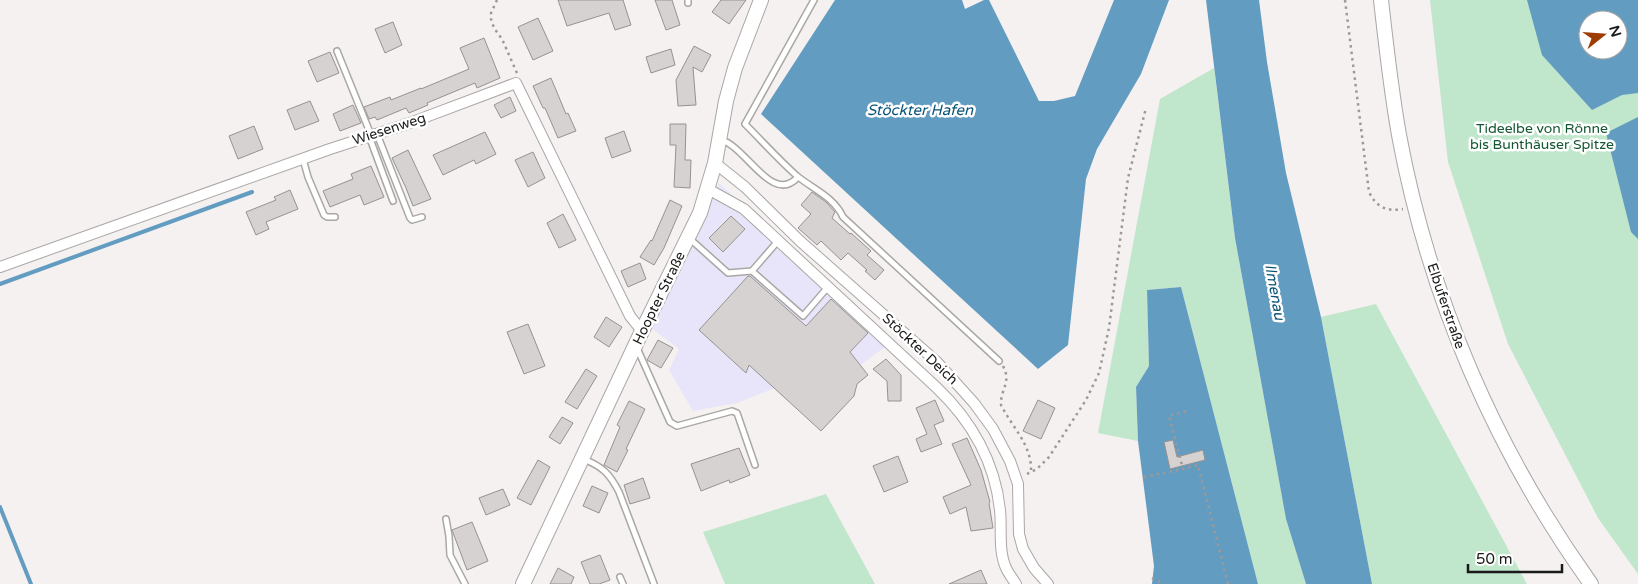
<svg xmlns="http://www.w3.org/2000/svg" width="1638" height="584" font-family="'Varela Round',sans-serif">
	<rect width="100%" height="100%" fill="#f5f1f0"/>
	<path fill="#e8e5fb" d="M719,183L893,341L859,366L868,375L853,387L855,390L854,396L821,431L775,388L737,403L693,411L669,370L679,349L651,328Z"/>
	<path fill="#c0e6cb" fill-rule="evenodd" d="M1430,0H1638V574L1598,518L1508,344L1448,162ZM1588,20H1618V50H1588Z
		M1214,68L1235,238L1286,519L1306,584H1258L1181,287L1147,290L1149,366L1136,387L1138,441L1098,433L1160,99Z
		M1376,304L1527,584H1372L1321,317Z
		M826,494L875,584H725L703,532Z"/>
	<path fill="#639cc1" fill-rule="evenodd" d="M835,0H962L965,9L984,0H989L1039,101H1054L1075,96L1114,0H1169L1141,74L1097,149L1086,179L1068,345L1038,369L761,114Z
		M1206,0H1259L1267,62L1286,173L1321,317L1372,584H1306L1286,519L1235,238Z
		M1527,0H1638V93L1622,95L1592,110L1542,55ZM1588,20H1618V50H1588Z
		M1638,117V239L1631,232L1606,133Z
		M1181,287L1258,584H1152L1154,566L1138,441L1136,387L1149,366L1147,290Z"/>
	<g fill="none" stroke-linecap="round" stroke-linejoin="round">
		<path stroke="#639cc1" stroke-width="4" d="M0,284L252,192
			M0,507L31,584"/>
	</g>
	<path fill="#d6d2d1" stroke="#969291" d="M558,0H623L631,25L615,30L609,13L567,26Z
		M655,0H672L680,25L666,30Z
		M721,0H746L729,24L712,12Z
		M538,18L553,51L533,60L518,27Z
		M393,22L402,45L385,53L375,29Z
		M484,38L500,78L477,88L475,83L427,103L428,105L409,113L406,108L377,120L375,117L369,119L364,107L390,97L391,100L421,88V89L469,69L460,48Z
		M694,46L711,55L702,72L693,67L696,105L678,106L676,80Z
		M671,49L675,65L651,73L646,57Z
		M330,52L339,73L317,82L308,61Z
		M551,78L566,114L568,113L576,131L558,138L545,108H543L533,86Z
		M510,97L516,111L501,118L494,105Z
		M310,101L319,121L295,130L287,110Z
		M353,105L361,123L340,131L333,114Z
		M670,124H686L685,160H691L690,188L674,187L676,145H670Z
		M254,126L263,149L238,159L229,136Z
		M624,131L631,151L612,158L605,138Z
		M485,132L496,154L476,164L474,160L443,175L433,155Z
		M408,150L431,199L413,206L406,188L392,158Z
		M533,152L545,178L528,187L515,160Z
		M371,166L384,197L364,205L360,195L330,207L323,191L353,179L351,174Z
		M290,190L298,209L266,222L269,229L256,235L246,212L276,200L274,197Z
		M812,192L826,202L835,212L832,218L850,234L851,233L871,251L867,255L884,270L875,280L865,271L867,270L848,253L841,260L821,241L817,245L798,228L811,214L801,205Z
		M670,200L682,206L664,248L654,265L640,257L651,240L652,241Z
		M563,214L576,240L559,248L547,223Z
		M731,216L745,229L723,252L709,238Z
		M640,263L646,279L628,287L621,271Z
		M748,276H750L806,326L831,299L868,333L850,352L868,375L857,384L854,396L821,431L749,365L746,373L699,330Z
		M606,317L622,327L609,347L594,337Z
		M528,324L545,366L524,374L507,332Z
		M658,340L673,348L661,368L647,360Z
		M886,359L901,375V401H888L887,381L873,369Z
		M586,369L597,376L577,409L565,402Z
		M935,400L944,421L934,425L942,444L921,452L916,439L927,434L916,408Z
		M1038,400L1055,408L1041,439L1023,431Z
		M629,401L645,409L626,449L628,450L617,472L604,465L620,427L617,425Z
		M562,417L573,423L560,444L549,437Z
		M967,438L981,470L990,502L989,503L993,528L971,531L966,507L950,514L943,497L971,485L952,444Z
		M1173,440L1177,457L1203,450L1205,460L1170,469L1164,442Z
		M739,448L750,475L730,483L729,480L701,491L691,464Z
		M898,456L908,482L884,492L873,466Z
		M538,460L550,467L531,505L517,498Z
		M643,478L650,498L630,504L624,485Z
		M592,486L608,493L599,513L583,506Z
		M503,489L510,505L486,515L479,498Z
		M472,522L488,561L467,570L452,530Z
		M600,555L610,580L599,584H590L581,562Z
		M558,568L574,577L571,584H550Z
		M981,570L987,584H949Z"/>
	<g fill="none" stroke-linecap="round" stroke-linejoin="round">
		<g stroke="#aaa7a5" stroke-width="8">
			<path id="lane" d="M688,0V3
				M814,0L745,124C762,141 779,160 797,176C813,189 834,197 843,217L999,361
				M337,51L371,135
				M377,134L410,218L412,220L422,217
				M369,136L393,201
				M721,140C746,146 772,206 798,177
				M303,159L308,177L324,215L327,217H335
				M689,238L728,273L752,271
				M778,241L752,271L803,316L828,287
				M637,348L670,422L677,426L732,411L737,413L755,465
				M583,459C602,466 610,474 619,492L654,584
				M446,519L449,536L450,555L465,584
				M620,577L623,584"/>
		</g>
		<g stroke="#aaa7a5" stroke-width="12">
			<path id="street" d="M715,163L745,187L800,241L937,362L974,403L993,429L1010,461L1018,484L1019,534L1023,549L1034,568L1048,584
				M708,189L744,209L936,387C971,420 995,462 1000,510C1002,529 998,550 1006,568C1008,573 1013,579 1016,584
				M0,267L330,149L407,124L516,83L630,316L642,331"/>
		</g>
		<g stroke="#aaa7a5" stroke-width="16">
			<path id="secondary" d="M1381,0C1386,45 1391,90 1399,135C1429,297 1495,450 1591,584
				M523,584L642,331L700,213L715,163L726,101L735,68L761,0"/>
		</g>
		<path stroke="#9c9998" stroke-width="2.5" stroke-dasharray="2.5 4" stroke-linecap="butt" d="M497,0L491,13V19L494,28L502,39L517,73
			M1345,0L1369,192C1376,207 1387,212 1403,209
			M1003,366C1012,382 1000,390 1001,405C1012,427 1032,445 1031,471
			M1186,411L1169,416L1183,469L1198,465L1228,584
			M1027,474L1037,469L1049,457L1086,400L1099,373L1109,328L1128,178L1146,108
			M1144,477L1183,469
			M1152,578L1164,584"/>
		<use href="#lane" stroke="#fff" stroke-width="5"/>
		<use href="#street" stroke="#fff" stroke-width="10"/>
		<use href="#secondary" stroke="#fff" stroke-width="14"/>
	</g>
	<g text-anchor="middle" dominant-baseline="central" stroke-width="5" stroke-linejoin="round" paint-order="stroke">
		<g font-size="14" fill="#135632" stroke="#fff">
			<text x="1542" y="128">Tideelbe von Rönne<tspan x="1542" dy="16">bis Bunthäuser Spitze</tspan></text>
		</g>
		<g font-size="14" fill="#1b1a1a" stroke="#fff">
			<text transform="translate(389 129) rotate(-18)">Wiesenweg</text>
			<text transform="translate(659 298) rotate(-64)">Hoopter Straße</text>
			<text transform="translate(1446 306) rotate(71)">Elbuferstraße</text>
			<text transform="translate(920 349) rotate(43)">Stöckter Deich</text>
		</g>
		<g font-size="15" font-style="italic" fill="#095378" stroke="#fff">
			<text x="920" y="110">Stöckter Hafen</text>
			<text transform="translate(1275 292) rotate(80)">Ilmenau</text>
		</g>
	</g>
	<g transform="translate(1603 35) rotate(73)"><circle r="24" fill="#ffffff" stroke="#a4a3a3"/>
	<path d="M0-4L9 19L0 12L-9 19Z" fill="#9e3b01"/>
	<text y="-8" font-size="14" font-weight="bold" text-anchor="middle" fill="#1b1a1a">N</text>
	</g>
	<path d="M1468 564v8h94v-8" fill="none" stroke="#1b1a1a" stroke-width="2.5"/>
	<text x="1476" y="564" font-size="15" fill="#1b1a1a" stroke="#ffffff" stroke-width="4" paint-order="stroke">50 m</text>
</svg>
